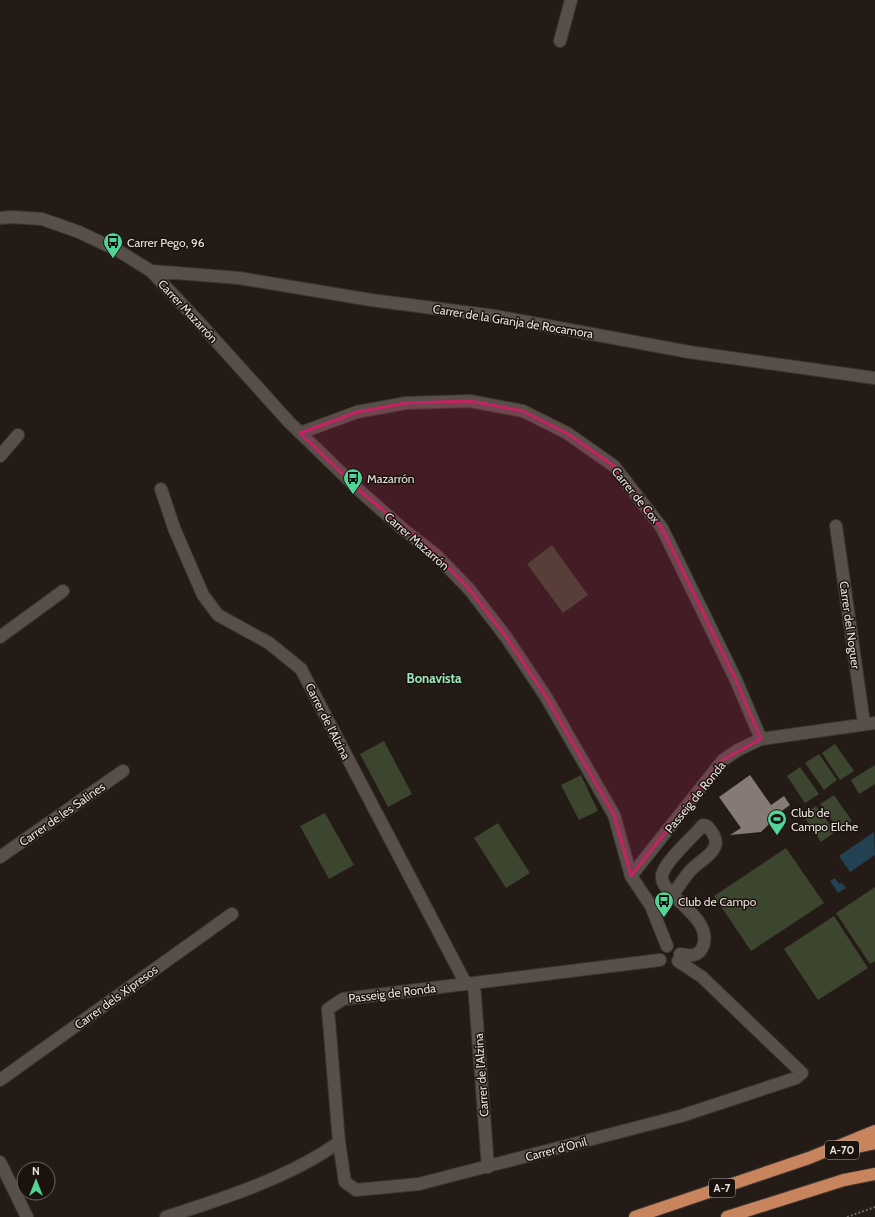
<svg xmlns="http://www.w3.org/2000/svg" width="875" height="1217" font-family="Cabin,sans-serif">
	<rect width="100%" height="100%" fill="#241b16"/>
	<path fill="#3c452e" d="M552,545L588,595L563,613L527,564Z
		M384,741L412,794L388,807L360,754Z
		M835,744L854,771L840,780L822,753Z
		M819,754L837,780L824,790L805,763Z
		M875,765V784L859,794L851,780Z
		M800,767L819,794L805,803L787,776Z
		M581,775L598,811L579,820L561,785Z
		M834,795L852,821L839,830L820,804Z
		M816,806L835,832L821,842L803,815Z
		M325,813L354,865L329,879L300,826Z
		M498,823L530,873L506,888L474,838Z
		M786,848L824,903L751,951L714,896Z
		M875,887V961L870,964L836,913Z
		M834,916L868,968L818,1000L784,949Z"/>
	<path fill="#224254" d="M874,832L875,855L850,872L839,856Z
		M835,878L839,884L842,883L846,888L838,893L830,881Z"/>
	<path fill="#857a74" d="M750,775L771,805L784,796L790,805L772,818L769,824L761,832L730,835L741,828L719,797Z"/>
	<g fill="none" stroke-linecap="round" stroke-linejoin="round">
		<g stroke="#3d3633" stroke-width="14">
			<path id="minor" d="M560,41L571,0
				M0,218L12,217L42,219L79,232L117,250L151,271L197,320L289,422L360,491L404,530L435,554L469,589L506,637L546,697L614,815L631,876L651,906L667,946
				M151,271L239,278L371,300L495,316L689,352L875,378
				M300,433L357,412L406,403L470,401L523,411L567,433L614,466L662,528L736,680L761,739
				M0,456L18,435
				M161,489L174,528L203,595L218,615L269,643L301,669L466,984
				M836,526L864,724
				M0,637L63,591
				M0,857L123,771
				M631,876L723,760L738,750L761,739L875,723
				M673,894C679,886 684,878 690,871C704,856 729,849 707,826L703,825C693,837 665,861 662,875C659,896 714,916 703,946C699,957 690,956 680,954
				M660,960L343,999L328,1009L339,1142L345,1182L356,1190L419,1184L681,1116L796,1078L802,1073L702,977L678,961
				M474,984L488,1167
				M0,1080L232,914
				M0,1162L27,1217
				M166,1217C222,1199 291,1177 339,1142"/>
		</g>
		<g stroke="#3d3633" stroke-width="14">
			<path id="highway" d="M843,1150L875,1143
				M635,1217L809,1158L875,1131
				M727,1217L844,1180L875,1174"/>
		</g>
		<path stroke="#6f6763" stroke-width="2" stroke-dasharray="2 2" stroke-linecap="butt" d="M847,1217L875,1207"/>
		<use href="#minor" stroke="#594f49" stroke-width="12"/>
		<use href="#highway" stroke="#c8845c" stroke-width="12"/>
	</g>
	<path fill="#c42262" fill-opacity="0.2" stroke="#c42262" stroke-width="3" stroke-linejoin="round" d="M470,401L523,411L567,433L614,466L662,528L736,680L761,739L723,760L631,876L614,815L546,697L506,637L469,589L435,554L360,491L300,433L357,412L406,403Z"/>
	<defs>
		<g id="bus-pin" transform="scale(1)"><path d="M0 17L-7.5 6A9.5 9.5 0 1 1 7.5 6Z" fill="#53d396" stroke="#1b120d"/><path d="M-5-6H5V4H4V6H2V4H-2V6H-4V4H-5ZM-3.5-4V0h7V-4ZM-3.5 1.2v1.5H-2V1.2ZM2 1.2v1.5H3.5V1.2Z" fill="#111"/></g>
		<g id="stadium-pin" transform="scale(1)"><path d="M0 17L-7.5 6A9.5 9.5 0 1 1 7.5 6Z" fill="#53d396" stroke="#1b120d"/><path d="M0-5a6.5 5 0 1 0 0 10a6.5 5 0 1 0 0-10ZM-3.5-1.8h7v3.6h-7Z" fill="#111"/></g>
	</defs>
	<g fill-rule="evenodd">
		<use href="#bus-pin" x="113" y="242"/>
		<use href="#bus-pin" x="353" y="478"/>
		<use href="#stadium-pin" x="777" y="819"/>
		<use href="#bus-pin" x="664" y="901"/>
	</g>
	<g text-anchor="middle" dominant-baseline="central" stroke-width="3" stroke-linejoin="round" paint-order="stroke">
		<g fill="#1b120d" stroke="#aaa39f" stroke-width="1">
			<rect x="825" y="1141" width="34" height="18" rx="3"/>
			<rect x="709" y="1179" width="26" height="18" rx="3"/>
		</g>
		<g font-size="11" font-weight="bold" fill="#e7e1dd">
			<text x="842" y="1150">A-70</text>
			<text x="722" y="1188">A-7</text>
		</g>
		<g font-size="12" fill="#e7e1dd" stroke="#1b120d" text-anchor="start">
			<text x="127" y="242">Carrer Pego, 96</text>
			<text x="367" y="478">Mazarrón</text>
			<text x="791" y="812">Club de<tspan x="791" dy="14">Campo Elche</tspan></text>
			<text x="678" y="901">Club de Campo</text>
		</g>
		<g font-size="12" fill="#e7e1dd" stroke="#1b120d">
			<text transform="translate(188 311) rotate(47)">Carrer Mazarrón</text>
			<text transform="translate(513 321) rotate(9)">Carrer de la Granja de Rocamora</text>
			<text transform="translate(636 495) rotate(51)">Carrer de Cox</text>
			<text transform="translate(417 541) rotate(41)">Carrer Mazarrón</text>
			<text transform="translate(850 625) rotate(82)">Carrer del Noguer</text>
			<text transform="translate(328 721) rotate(63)">Carrer de l'Alzina</text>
			<text transform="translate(695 797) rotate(-51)">Passeig de Ronda</text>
			<text transform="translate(62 814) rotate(-35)">Carrer de les Salines</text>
			<text transform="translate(392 993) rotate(-7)">Passeig de Ronda</text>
			<text transform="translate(116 997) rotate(-36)">Carrer dels Xipresos</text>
			<text transform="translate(481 1075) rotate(-94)">Carrer de l'Alzina</text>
			<text transform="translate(556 1149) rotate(-15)">Carrer d'Onil</text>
		</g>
		<g font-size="13" font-weight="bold" fill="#99e9bd" stroke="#1b120d">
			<text x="434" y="678">Bonavista</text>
		</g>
	</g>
	<g transform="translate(36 1181)"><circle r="19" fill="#1b120d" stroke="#6d6560"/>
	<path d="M0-3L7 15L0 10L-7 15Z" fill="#53d396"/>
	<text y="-6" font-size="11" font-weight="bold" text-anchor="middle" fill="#e7e1dd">N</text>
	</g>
</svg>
